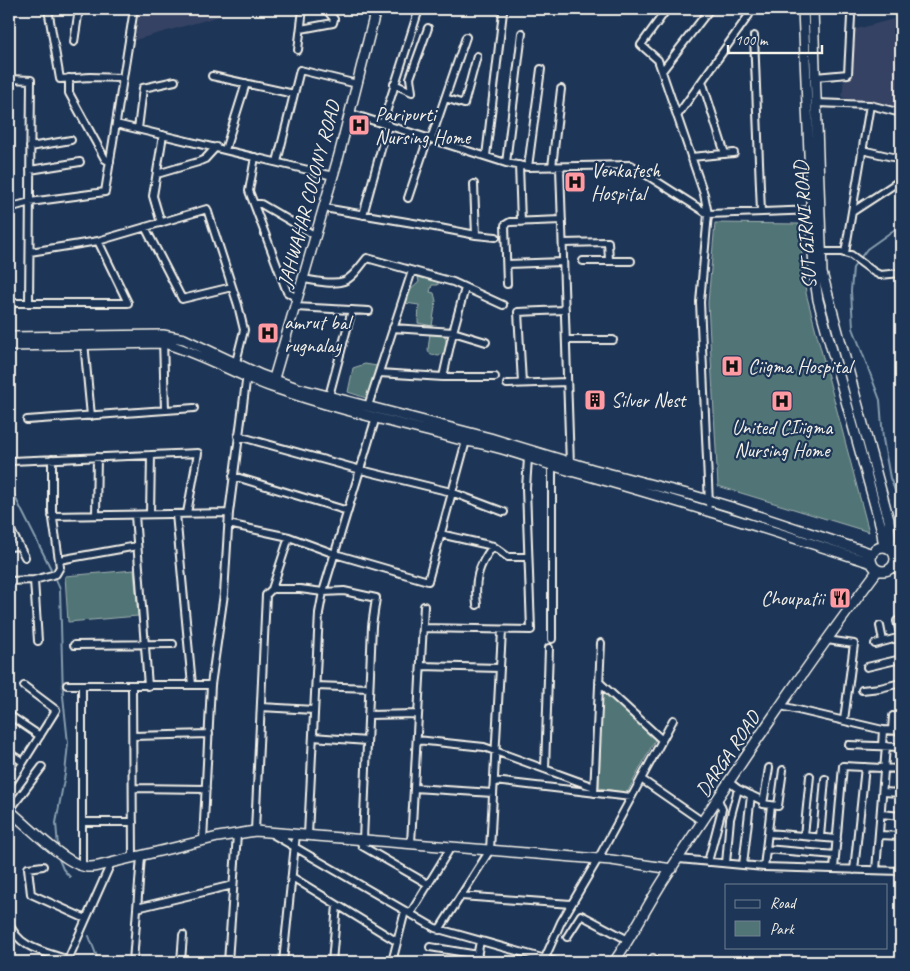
<svg xmlns="http://www.w3.org/2000/svg" width="910" height="971" font-family="Caveat,sans-serif">
	<rect width="100%" height="100%" fill="#1d3557"/>
	<filter id="ink" filterUnits="userSpaceOnUse"><feTurbulence type="fractalNoise" baseFrequency=".02" numOctaves="2"/><feDisplacementMap in="SourceGraphic" scale="10" xChannelSelector="R" yChannelSelector="G"/><feConvolveMatrix kernelMatrix="1 2 1 2 8 2 1 2 1" color-interpolation-filters="sRGB"/></filter>
	<g filter="url(#ink)">
		<path fill="#344364" d="M139,9H218L220,16L135,40Z
			M901,17V108L879,102L842,98L845,66L853,30Z"/>
		<path fill="#517476" stroke="#a2b2af" d="M715,223L799,224L806,293L869,532L718,486L708,303Z
			M418,277L438,280V285H432L430,292L434,293L436,301L432,326L418,323L419,305L405,303L406,294L419,282Z
			M430,333H445L447,350L439,356L431,355L428,350Z
			M365,364L377,366L369,393V399L348,392L353,368Z
			M134,570L138,616L68,622L65,576Z
			M602,690L655,740L627,793L599,788Z"/>
		<g fill="none" stroke-linecap="round" stroke-linejoin="round">
			<path stroke="#889eae" stroke-width="2" d="M901,225L867,249L853,268L851,291L853,328L880,400L883,439L890,478L901,505
				M9,485L53,573
				M55,577L60,589L63,696L68,743L65,774L56,823L58,847
				M58,857L63,869L70,877
				M89,936L99,962"/>
			<g stroke="#f4f1e8" stroke-width="10">
				<path id="street" d="M48,9L60,79L90,77L123,78
					M667,9L641,45L658,60L704,194L708,214L700,302L709,504
					M301,29L333,23L334,19L326,9
					M754,36L761,212
					M74,42L79,9
					M298,50L303,9
					M662,71L710,9
					M212,76L294,94
					M815,77L848,74L851,17
					M69,78V93L105,159L110,162
					M9,79L31,80L29,303
					M702,81L725,154
					M394,84L412,92L410,78L428,28
					M445,98L464,104L477,56
					M816,103L870,105L901,113
					M349,113L506,163L528,167L631,165L708,214L815,210
					M677,116L749,15
					M383,122L419,9
					M116,124L333,176
					M138,129L143,88L175,81
					M431,139L466,37
					M30,147L71,140
					M225,150L246,83
					M862,150L901,159
					M486,156L503,12
					M255,157L249,191L287,292L298,299
					M691,157L734,153
					M277,162L300,70L357,84
					M506,163L522,33
					M519,165L521,222
					M528,167L541,69
					M552,167L561,89
					M560,167L570,465
					M30,170L80,162
					M157,174L198,162L205,159L216,147
					M474,184L476,235
					M408,198L428,138
					M254,204H261L316,236
					M9,208L30,202L105,192L134,9
					M324,208L419,224L476,235L496,237
					M852,212L901,180
					M363,215L388,124
					M161,223L153,196L163,135
					M145,227L182,299L232,287
					M563,243L608,242L609,260
					M30,252L98,241L207,209L238,305L244,330L235,366
					M817,252H841L851,255L874,272L880,275L901,273
					M845,253L870,105
					M583,261H631
					M507,264L563,262
					M304,279C315,281 333,285 344,281C353,278 361,265 367,258L453,282L503,305
					M507,284L505,225L510,222L562,220
					M9,303H128L98,241
					M295,307L369,311
					M393,328L453,332L486,342
					M163,339L165,410
					M567,340H613
					M84,342L91,416
					M379,373L443,377H495
					M443,377L453,332L465,288
					M522,383L518,312L565,310
					M507,384L567,382
					M329,396L352,310
					M368,406L412,271
					M27,420L194,408
					M238,436L361,470L451,492L504,512
					M52,459V512L59,560L137,546
					M11,461L198,453L187,513
					M552,466V639
					M233,476L348,511
					M150,514L151,455
					M176,514L192,685
					M96,515L97,457
					M135,515L148,686
					M52,516L229,513
					M228,524L289,537L335,554L428,581L466,441
					M9,527L25,557
					M440,534L493,546L508,557H528
					M9,547L19,546
					M891,568L901,571
					M34,580L56,574L60,567L59,560
					M9,581L34,580L38,641
					M272,589L289,537
					M477,605C474,580 478,566 493,546
					M897,621L901,637
					M880,626L883,641
					M423,628L531,630L526,488L528,458
					M827,640L854,644L844,720
					M875,644L901,637
					M74,645L173,644
					M421,666L500,668
					M867,667L901,659
					M599,682L662,740
					M67,685H211
					M132,686L133,858
					M316,686L369,688
					M862,690L880,688L901,683
					M781,706L883,730
					M261,707L314,710
					M9,715L40,736
					M368,715L417,714
					M892,730L893,716
					M133,736L209,734
					M313,737L367,741
					M417,740L484,747L594,787
					M849,745L901,747
					M882,746L883,730L901,731
					M9,753L23,762
					M769,768L763,804L778,806L783,770
					M545,769L549,648
					M641,779L703,822
					M494,781L631,797
					M729,782L738,789L763,801
					M9,785L56,710L24,686
					M133,788L206,789
					M414,788L493,793
					M883,792L901,793
					M594,793L601,643
					M881,814L901,816
					M9,819L10,810L42,767
					M82,822H133
					M255,831L266,595L272,589H300L323,592L344,591L376,598L372,626L363,840
					M768,833L837,839
					M272,834L435,928L556,962
					M308,835L319,613L323,592L376,417
					M879,835L901,836
					M804,836L810,776
					M820,837L825,779
					M360,839L362,846L428,884
					M203,841L211,685L224,594L229,513L247,374
					M411,843L424,606
					M766,849L835,855
					M679,859L764,867L901,871
					M708,862L722,809L718,799
					M726,863L730,819L738,789
					M743,865L751,795
					M43,866L28,868L31,894L86,919
					M82,866V686
					M764,867L771,805
					M834,869L843,766L901,769
					M854,870L865,767
					M876,870L886,746
					M292,877L396,941
					M461,896L571,904
					M137,908L233,885
					M410,914L451,847
					M9,923C19,949 44,951 68,960
					M439,930L490,850L502,631
					M567,937L581,915L628,940
					M430,947L478,955
					M545,958L561,922L598,859L673,720
					M67,962L111,863
					M133,962L141,856
					M181,962L183,935
					M228,962L237,834
					M283,962L296,834
					M332,962L337,905
					M392,962L405,911
					M476,962L480,941
					M651,962L653,958"/>
			</g>
			<g stroke="#f4f1e8" stroke-width="12">
				<path id="secondary" d="M803,9L814,273L818,300L881,527L884,547
					M813,9L822,273L889,520L892,551
					M9,337L163,335L184,339L261,375L297,388L490,438L592,469L691,495L731,507L873,554
					M9,346L163,343C201,353 234,374 272,387C335,409 401,424 466,441C502,446 536,461 571,471C673,499 772,531 872,563
					M272,385L339,155L376,9
					M871 559a12 12 0 1 1 24 0a12 12 0 1 1-24 0Z
					M9,810C26,824 66,865 87,867C90,867 95,867 98,866L218,837L255,831L611,860L672,869
					M614,962C632,936 646,908 663,881C732,776 802,671 878,570"/>
			</g>
			<use href="#street" stroke="#1d3557" stroke-width="6"/>
			<use href="#secondary" stroke="#1d3557" stroke-width="9"/>
		</g>
	</g>
	<defs>
		<g id="hospital-square" transform="scale(1.125)"><rect x="-9" y="-9" width="18" height="18" rx="4" fill="#ff9aa2" stroke="#1d3557"/><path d="M-5-5h3v3.5h4V-5h3V5h-3V1.5h-4V5h-3Z" fill="#111"/></g>
		<g id="building-square" transform="scale(1.125)"><rect x="-9" y="-9" width="18" height="18" rx="4" fill="#ff9aa2" stroke="#1d3557"/><path d="M-4-6H4V6H1V3H-1V6H-4ZM-2.5-4.3h1.7v1.8h-1.7ZM.8-4.3h1.7v1.8H.8ZM-2.5-1h1.7V.8h-1.7ZM.8-1h1.7V.8H.8Z" fill="#111"/></g>
		<g id="restaurant-square" transform="scale(1.125)"><rect x="-9" y="-9" width="18" height="18" rx="4" fill="#ff9aa2" stroke="#1d3557"/><path d="M-5-6h1v4h1v-4h1v4h1v-4h1v5L-1.5 .5V6h-2V.5L-5-1ZM5-6V6H3V1.5H1.5Q1.5-4 5-6Z" fill="#111"/></g>
	</defs>
	<g fill-rule="evenodd">
		<use href="#hospital-square" x="359" y="125"/>
		<use href="#hospital-square" x="575" y="182"/>
		<use href="#hospital-square" x="268" y="333"/>
		<use href="#hospital-square" x="732" y="366"/>
		<use href="#building-square" x="595" y="400"/>
		<use href="#hospital-square" x="782" y="401"/>
		<use href="#restaurant-square" x="840" y="598"/>
	</g>
	<g text-anchor="middle" dominant-baseline="central" stroke-width="4.5" stroke-linejoin="round" paint-order="stroke">
		<g font-size="20" fill="#f4f1e8" stroke="#1d3557" text-anchor="start">
			<text x="375" y="114">Paripurti<tspan x="375" dy="23">Nursing Home</tspan></text>
			<text x="591" y="170">Venkatesh<tspan x="591" dy="23">Hospital</tspan></text>
			<text x="284" y="322">amrut bal<tspan x="284" dy="23">rugnalay</tspan></text>
			<text x="748" y="366">Ciigma Hospital</text>
			<text x="611" y="400">Silver Nest</text>
			<text x="782" y="427" text-anchor="middle">United CIiigma<tspan x="782" dy="23">Nursing Home</tspan></text>
			<text x="824" y="598" text-anchor="end">Choupatii</text>
		</g>
		<g font-size="20" fill="#f4f1e8" stroke="#1d3557">
			<text transform="translate(309 194) rotate(-75)">JAHWAHAR COLONY ROAD</text>
			<text transform="translate(805 225) rotate(-94)">SUT GIRNI ROAD</text>
			<text transform="translate(728 754) rotate(-56)">DARGA ROAD</text>
		</g>
	</g>
	<rect width="910" height="971" fill="none" stroke="#1d3557" stroke-width="30"/>
	<rect x="15" y="15" width="880" height="941" fill="none" stroke="#f4f1e8" stroke-width="2" filter="url(#ink)"/>
	<rect x="725" y="884" width="162" height="65" fill="#1d3557" stroke="#738091"/>
	<rect x="735" y="900" width="25" height="8" fill="#1d3557" stroke="#738091"/>
	<text x="770" y="908" font-size="15" fill="#f4f1e8">Road</text>
	<rect x="735" y="921" width="25" height="15" fill="#517476" stroke="#738091"/>
	<text x="770" y="934" font-size="15" fill="#f4f1e8">Park</text>
	<path d="M728 45v8h94v-8" fill="none" stroke="#f4f1e8" stroke-width="2.5"/>
	<text x="735" y="45" font-size="15" fill="#f4f1e8" stroke="#1d3557" stroke-width="4" paint-order="stroke">100 m</text>
</svg>
